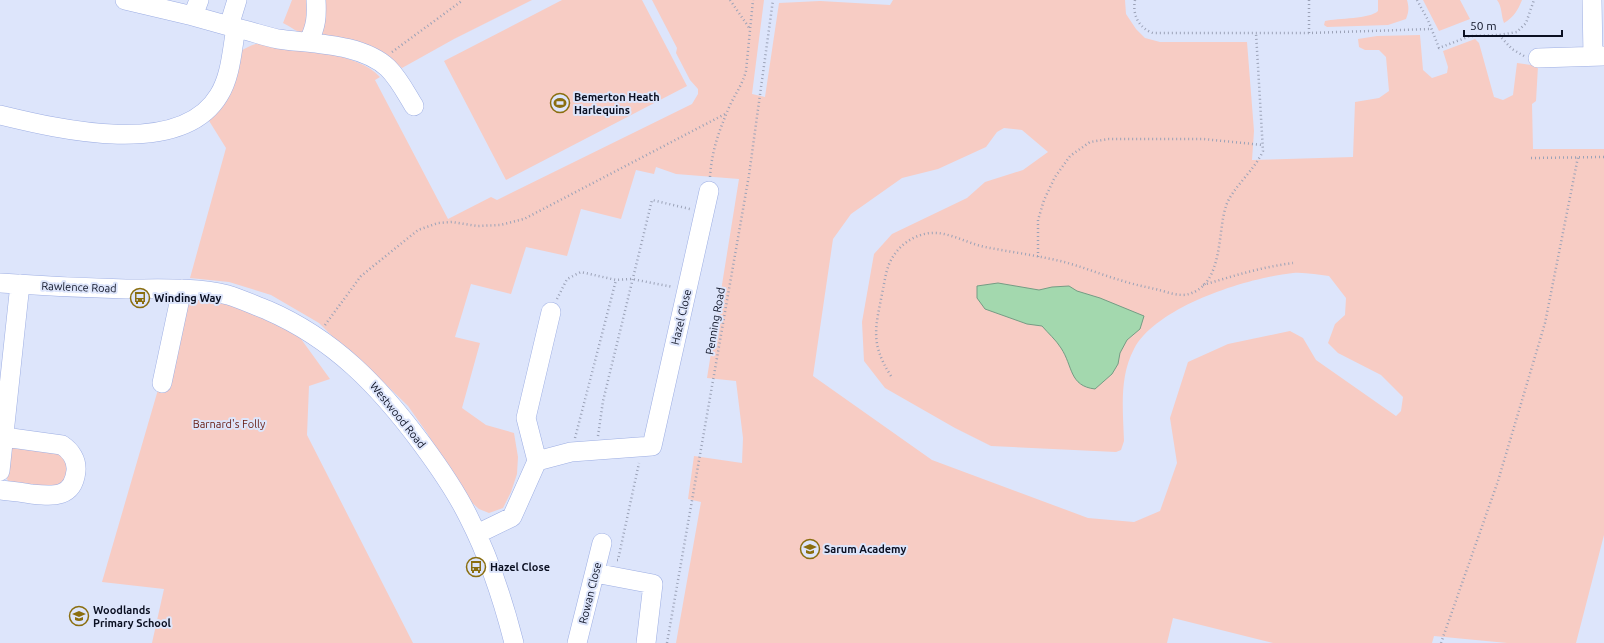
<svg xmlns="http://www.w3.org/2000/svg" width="1604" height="643" font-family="Ubuntu,sans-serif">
	<rect width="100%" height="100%" fill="#dde5fb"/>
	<path fill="#f7ccc4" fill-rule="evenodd" d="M292,0H532L454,39L402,68C376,43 339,48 307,36C299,33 291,27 283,23Z
		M562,0H642L687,86L506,180L444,61Z
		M652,0H764L752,94L765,97L779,3L820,1L890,5L893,0H1125L1126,14L1136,29L1145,38L1160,42H1247L1254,131L1252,160L1353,157L1355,102L1379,98L1389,91L1386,57L1379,50H1365L1359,47L1358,39L1377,36L1420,35L1423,70L1432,78L1447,73L1448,67L1443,51L1475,39L1479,43L1494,97L1503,100L1513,95L1517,63L1538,66L1536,101L1532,104L1533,149H1604V535L1576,643H1507L1434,636L1432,643H1273L1173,618L1167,643H676L701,502L688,499L694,456L742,463L743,438L736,381L707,378L739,179L676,174L656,167L654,174L636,170L621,219L581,209L567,256L526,247L511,294L471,284L455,337L480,343L462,408L486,425L514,433L518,457L517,474L511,492L503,508L489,513L479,509L469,500L456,481L427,433L408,406L367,366L344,348L319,323L271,295L229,282L190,278L226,148L206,116L236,55C245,47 253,44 265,42C295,48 359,53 380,77L375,80L448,219L491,197L497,200L692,104L698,94V89L690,80L676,53L677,48ZM1004,128L1022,130L1048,152L1023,170L985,182L967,198L892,234L874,254L862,322L864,361L885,388L955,428L991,446L1116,452L1121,450L1124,441C1123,411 1119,377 1134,349C1157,306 1247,278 1293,273C1305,272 1318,275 1329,276L1346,298L1345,315L1335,324L1328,343L1338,353L1381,375L1403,397L1401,411L1396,416L1316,360L1303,338L1290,331L1228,344L1188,362L1170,418L1177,463L1160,511L1134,522L1088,518L932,460L813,376L833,239L851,214L902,178L938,169L986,147L997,132Z
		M1378,0H1407C1409,7 1409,12 1406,19L1388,25L1327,27L1324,25L1325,21C1338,18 1370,19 1378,11Z
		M1423,0H1460L1470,19L1439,31Z
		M1497,0H1522C1518,10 1514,17 1504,23C1501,15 1502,6 1497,0Z
		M185,297L227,301L296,332L330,379L309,386L307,435L413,643H152L164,589L102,582Z
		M16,445L59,451L70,465L62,487L10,484L7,479L12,448Z"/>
	<path fill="#a3d8ae" stroke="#759c84" d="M998,283L1039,290L1052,287L1069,286L1077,291L1100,298L1144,316L1140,329L1127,340L1120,353L1118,364L1112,374L1095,389C1069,386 1073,366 1061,348C1056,340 1048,333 1042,326L1027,324L985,309L977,298V286Z"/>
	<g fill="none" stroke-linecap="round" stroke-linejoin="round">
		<g stroke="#9daee3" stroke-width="20">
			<path id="minor" d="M1592,0L1593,56
				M193,16L199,0
				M229,26L237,0
				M236,28C250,31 264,36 278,39C312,44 361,43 388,68C399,79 406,93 414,106
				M309,41C316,26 317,17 316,0
				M1538,58L1604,56
				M0,115C58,129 181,159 219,95C231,76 232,49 236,28L193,16L125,0
				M0,283C42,286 84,288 126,289C160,289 195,287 228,295C241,299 254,305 267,310C334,339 379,386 422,444C439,467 456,491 469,518C489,557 503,600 514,643
				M162,383L182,289
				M537,461L571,452L652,446L709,191
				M0,471L20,284
				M0,490C10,491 21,492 31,494C52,496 73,499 76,471C77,460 71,451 62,445L4,437
				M477,534L512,517L537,461L526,418L551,312
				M595,573L653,584L646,643
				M577,643L602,543"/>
		</g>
		<path stroke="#9ba2b7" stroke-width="2.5" stroke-dasharray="1 3" stroke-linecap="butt" d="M730,0L750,29
			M1135,0C1132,15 1139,28 1153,33H1309
			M1309,0V33L1431,29
			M1417,0L1428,20L1439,48L1470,36L1499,35L1517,32L1526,23L1534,0
			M1499,35L1512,49L1524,56
			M392,52L463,0
			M1531,158L1604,157
			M710,177C712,149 719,131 730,105C736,93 743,83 746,71L753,0
			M1038,257V220L1044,200L1055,177L1070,156L1090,142L1109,139H1203L1263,145
			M1203,285C1233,276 1262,267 1293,263
			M557,299L567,279L581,272L616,280L632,279L673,287
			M325,325L361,276L418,230L438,223L452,222L477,226L500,225L524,219L727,113
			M891,376C869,342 876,326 883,289C885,280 886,269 891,260C901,241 923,229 944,234C958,237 971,244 985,247C1010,252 1035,255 1060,261C1081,266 1102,275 1123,281C1135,285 1147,287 1159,290C1167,292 1180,297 1189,294C1224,283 1217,233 1226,206C1232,188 1254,171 1263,151L1256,33
			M598,436L603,401L652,200L690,209
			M575,438L616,280
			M617,560H618L639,463
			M667,643L749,175L773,0
			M1441,643L1498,481L1545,323L1578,157"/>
		<use href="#minor" stroke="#fff" stroke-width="19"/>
	</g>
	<defs>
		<g id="stadium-ring" transform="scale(1)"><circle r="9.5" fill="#dde5fb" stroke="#8a6e0f" stroke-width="1.5"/><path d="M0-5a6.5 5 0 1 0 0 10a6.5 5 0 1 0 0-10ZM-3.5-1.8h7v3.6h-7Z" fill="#8a6e0f"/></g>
		<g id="bus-ring" transform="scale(1)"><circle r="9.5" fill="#dde5fb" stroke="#8a6e0f" stroke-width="1.5"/><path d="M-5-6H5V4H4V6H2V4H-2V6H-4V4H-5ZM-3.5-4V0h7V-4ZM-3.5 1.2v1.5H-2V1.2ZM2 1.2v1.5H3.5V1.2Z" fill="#8a6e0f"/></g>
		<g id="school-ring" transform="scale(1)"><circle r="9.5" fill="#dde5fb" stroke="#8a6e0f" stroke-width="1.5"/><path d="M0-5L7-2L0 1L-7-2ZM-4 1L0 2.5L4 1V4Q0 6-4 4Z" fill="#8a6e0f"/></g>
	</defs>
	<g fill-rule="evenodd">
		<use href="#stadium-ring" x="560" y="103"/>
		<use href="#bus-ring" x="140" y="298"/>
		<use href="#school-ring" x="810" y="549"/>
		<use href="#bus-ring" x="476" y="567"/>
		<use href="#school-ring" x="79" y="616"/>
	</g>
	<g text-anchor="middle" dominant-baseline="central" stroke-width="4" stroke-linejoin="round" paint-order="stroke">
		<g font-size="11" font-weight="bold" fill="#0b1022" stroke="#dde5fb" text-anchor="start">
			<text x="574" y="97">Bemerton Heath<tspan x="574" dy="13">Harlequins</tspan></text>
			<text x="154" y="298">Winding Way</text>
			<text x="824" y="549">Sarum Academy</text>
			<text x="490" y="567">Hazel Close</text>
			<text x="93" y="610">Woodlands<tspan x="93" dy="13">Primary School</tspan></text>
		</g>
		<g font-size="11" fill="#0b1022" stroke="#dde5fb">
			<text transform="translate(79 287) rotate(2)">Rawlence Road</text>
			<text transform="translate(681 317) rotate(-77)">Hazel Close</text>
			<text transform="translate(715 321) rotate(-80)">Penning Road</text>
			<text transform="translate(398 415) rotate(51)">Westwood Road</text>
			<text transform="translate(590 593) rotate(-76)">Rowan Close</text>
		</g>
		<g font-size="11" fill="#661a10" stroke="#dde5fb">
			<text x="229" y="424">Barnard's Folly</text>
		</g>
	</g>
	<path d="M1464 30v6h98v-6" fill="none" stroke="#0b1022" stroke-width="2"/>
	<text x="1470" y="30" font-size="12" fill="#0b1022" stroke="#dde5fb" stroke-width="3" paint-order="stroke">50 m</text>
</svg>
